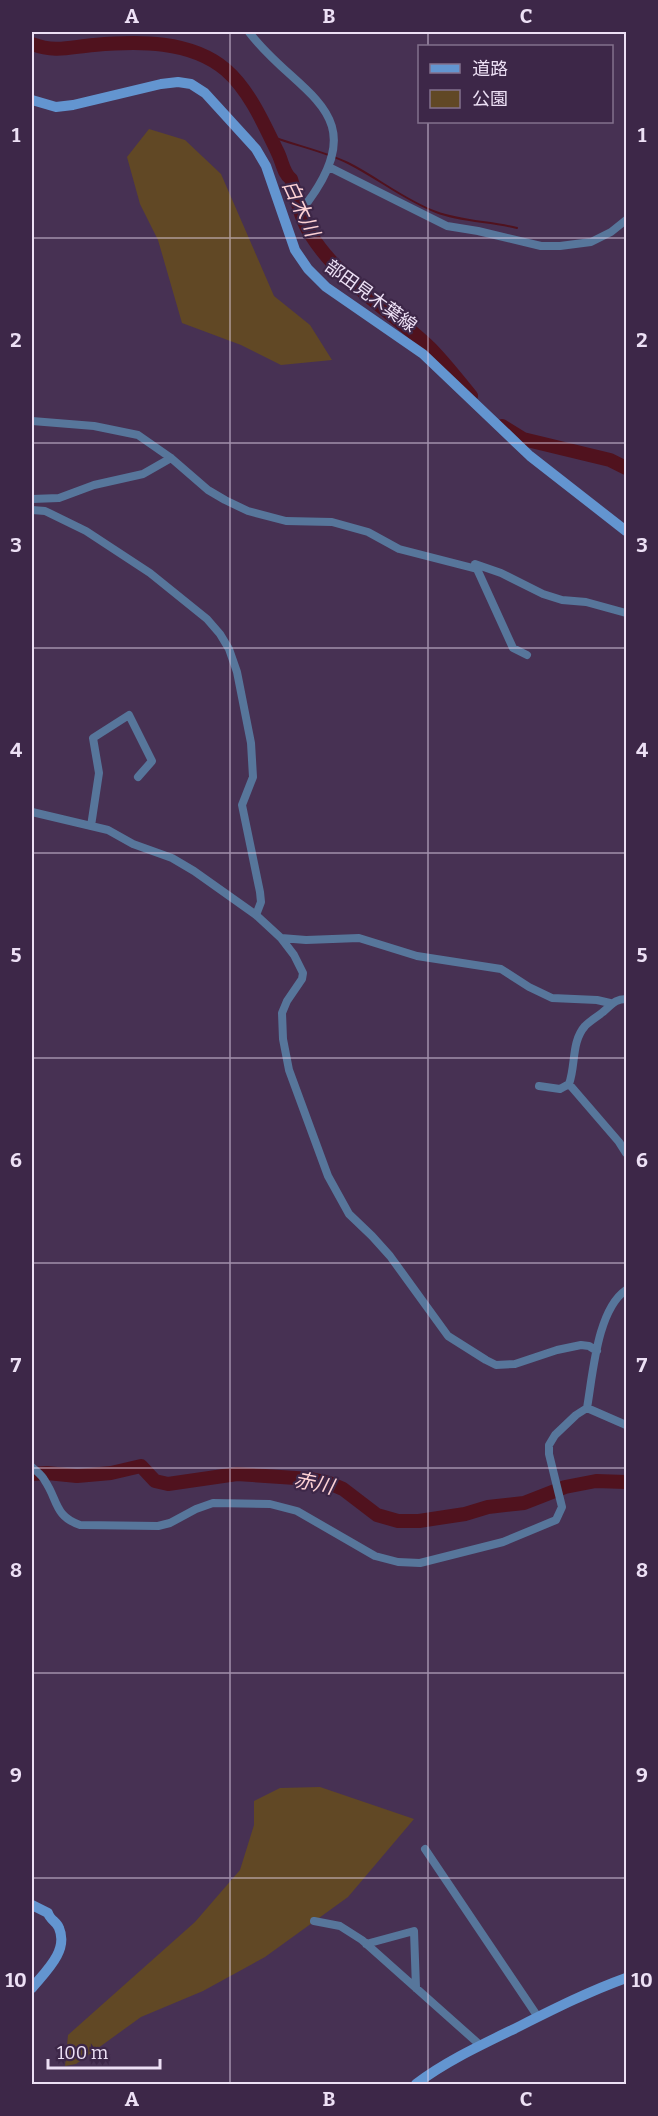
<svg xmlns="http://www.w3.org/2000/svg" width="658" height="2116" font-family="Bitter,'Noto Sans JP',serif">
	<rect width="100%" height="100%" fill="#473153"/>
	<path fill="#614825" d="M149,129L185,140L221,174L274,296L310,325L332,360L281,365L241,345L182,323L158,240L140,204L127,157Z
		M320,1787L414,1819L348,1897L265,1957L203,1991L141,2017L76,2064L65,2066L68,2035L195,1922L240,1870L254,1825V1801L280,1788Z"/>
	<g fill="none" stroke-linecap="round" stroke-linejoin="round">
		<path stroke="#50121e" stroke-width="2" d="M270,136C297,146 323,151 348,163C378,178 404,200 436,212C462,222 490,221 517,228"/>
		<path stroke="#50121e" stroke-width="14" d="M32,44C56,53 70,47 94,45C138,41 191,40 226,70C249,90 264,124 277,151C282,160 283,173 291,179C297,198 300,218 311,235C339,280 391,311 429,347C444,362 457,379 471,396
			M502,426L523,439L610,460L626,468
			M32,1474L47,1473L77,1476L111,1473L141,1466L155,1481L168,1484L237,1474L311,1479L329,1483L343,1489L377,1515L398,1521H419L465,1514L488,1507L524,1503L565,1487L596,1481L626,1482"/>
		<path stroke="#57769b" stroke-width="8" d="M249,32C296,95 376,110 307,203
			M329,167L447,226L478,231L541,246H560L591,242L611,232L626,220
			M32,421L94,426L138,435L171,458L208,490L225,500L248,511L286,521L332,522L368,532L399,549L477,569
			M32,499L59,498L94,485L143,474L171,458
			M32,510L45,511L86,531L150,573L207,619L220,634L229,649L237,672L251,743L253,777L242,805L260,892L261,902L256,915
			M476,567L475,564L501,573L543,594L562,600L586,602L626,613
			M477,569L513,648L527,655
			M32,812L108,830L133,844L172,858L194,871L256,915L281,938L306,940L359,938L417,956L501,969L529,987L552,998L597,1000L610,1003
			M91,826L99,773L93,738L129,715L152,761L138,777
			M281,938L294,955L303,973L302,979L287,1001L282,1013L283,1039L289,1070L328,1176L349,1214L372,1236L390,1256L448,1336L486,1360L496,1365L515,1364L557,1350L581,1345L589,1346L597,1351
			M569,1084L619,1142L626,1153
			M539,1086L560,1089L569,1084C576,1065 571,1042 585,1026C590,1021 597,1017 603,1012C612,1005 614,999 626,999
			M587,1408C593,1374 597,1310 626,1290
			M32,1467C36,1471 42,1475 45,1481C58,1500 54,1516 80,1525L158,1526L170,1523L196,1509L213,1503L270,1504L297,1511L375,1556L398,1562L420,1563L503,1542L556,1520L562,1507L549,1454V1445L555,1435L576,1415L587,1408L626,1425
			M425,1849L538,2017
			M314,1921L340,1926L362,1940L480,2045
			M366,1944L414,1931L416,1988"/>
		<path stroke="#6395d0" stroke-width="10" d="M32,100L56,107L73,105L161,84L178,82L191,84L205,93L256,149L266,166L295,250L308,269L326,287L423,354L530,456L626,531
			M32,1905L48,1913C50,1920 57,1922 59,1928C69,1951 45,1972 32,1988
			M416,2084C445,2062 479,2046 512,2030C550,2011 587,1992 626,1978"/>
	</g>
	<path fill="none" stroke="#ede0f5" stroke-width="1.5" stroke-opacity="0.55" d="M230,32V2084M428,32V46M428,122V2084M32,238H626M32,443H626M32,648H626M32,853H626M32,1058H626M32,1263H626M32,1468H626M32,1673H626M32,1878H626"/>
	<g text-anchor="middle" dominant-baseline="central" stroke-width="4.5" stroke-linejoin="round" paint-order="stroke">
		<g font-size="18" fill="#ede0f5" stroke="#3d2748">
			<text transform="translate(371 296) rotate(36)">部田見木葉線</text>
		</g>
		<g font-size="20" font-style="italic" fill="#fed2d5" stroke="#3d2748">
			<text transform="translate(301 208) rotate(65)">白木川</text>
			<text transform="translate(314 1483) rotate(12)">赤川</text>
		</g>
	</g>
	<rect width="658" height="2116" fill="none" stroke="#3d2748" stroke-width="66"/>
	<rect x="418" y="45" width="195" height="78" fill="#3d2748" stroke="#83718d" stroke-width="1.5"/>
	<rect x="430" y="64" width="30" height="9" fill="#6395d0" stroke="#83718d" stroke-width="1.5"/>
	<text x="472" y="75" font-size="18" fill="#ede0f5">道路</text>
	<rect x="430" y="90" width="30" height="18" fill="#614825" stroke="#83718d" stroke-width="1.5"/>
	<text x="472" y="105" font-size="18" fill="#ede0f5">公園</text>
	<path d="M48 2059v9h112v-9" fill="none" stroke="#ede0f5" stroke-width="3"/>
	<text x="57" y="2059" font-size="18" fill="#ede0f5" stroke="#3d2748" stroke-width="4.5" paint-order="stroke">100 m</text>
	<rect x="33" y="33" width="592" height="2050" fill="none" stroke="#ede0f5" stroke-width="2"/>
	<g font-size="20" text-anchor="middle" font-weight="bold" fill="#ede0f5">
		<text x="132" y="23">A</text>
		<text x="329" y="23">B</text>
		<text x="526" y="23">C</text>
		<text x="16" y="142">1</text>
		<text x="642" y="142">1</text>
		<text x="16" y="347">2</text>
		<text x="642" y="347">2</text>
		<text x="16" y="552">3</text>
		<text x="642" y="552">3</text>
		<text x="16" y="757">4</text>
		<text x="642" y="757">4</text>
		<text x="16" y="962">5</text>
		<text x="642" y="962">5</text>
		<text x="16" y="1167">6</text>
		<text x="642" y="1167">6</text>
		<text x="16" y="1372">7</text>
		<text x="642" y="1372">7</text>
		<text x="16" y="1577">8</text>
		<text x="642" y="1577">8</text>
		<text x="16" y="1782">9</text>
		<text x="642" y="1782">9</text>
		<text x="16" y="1987">10</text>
		<text x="642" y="1987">10</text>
		<text x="132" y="2106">A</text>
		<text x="329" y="2106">B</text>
		<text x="526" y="2106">C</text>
	</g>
</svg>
